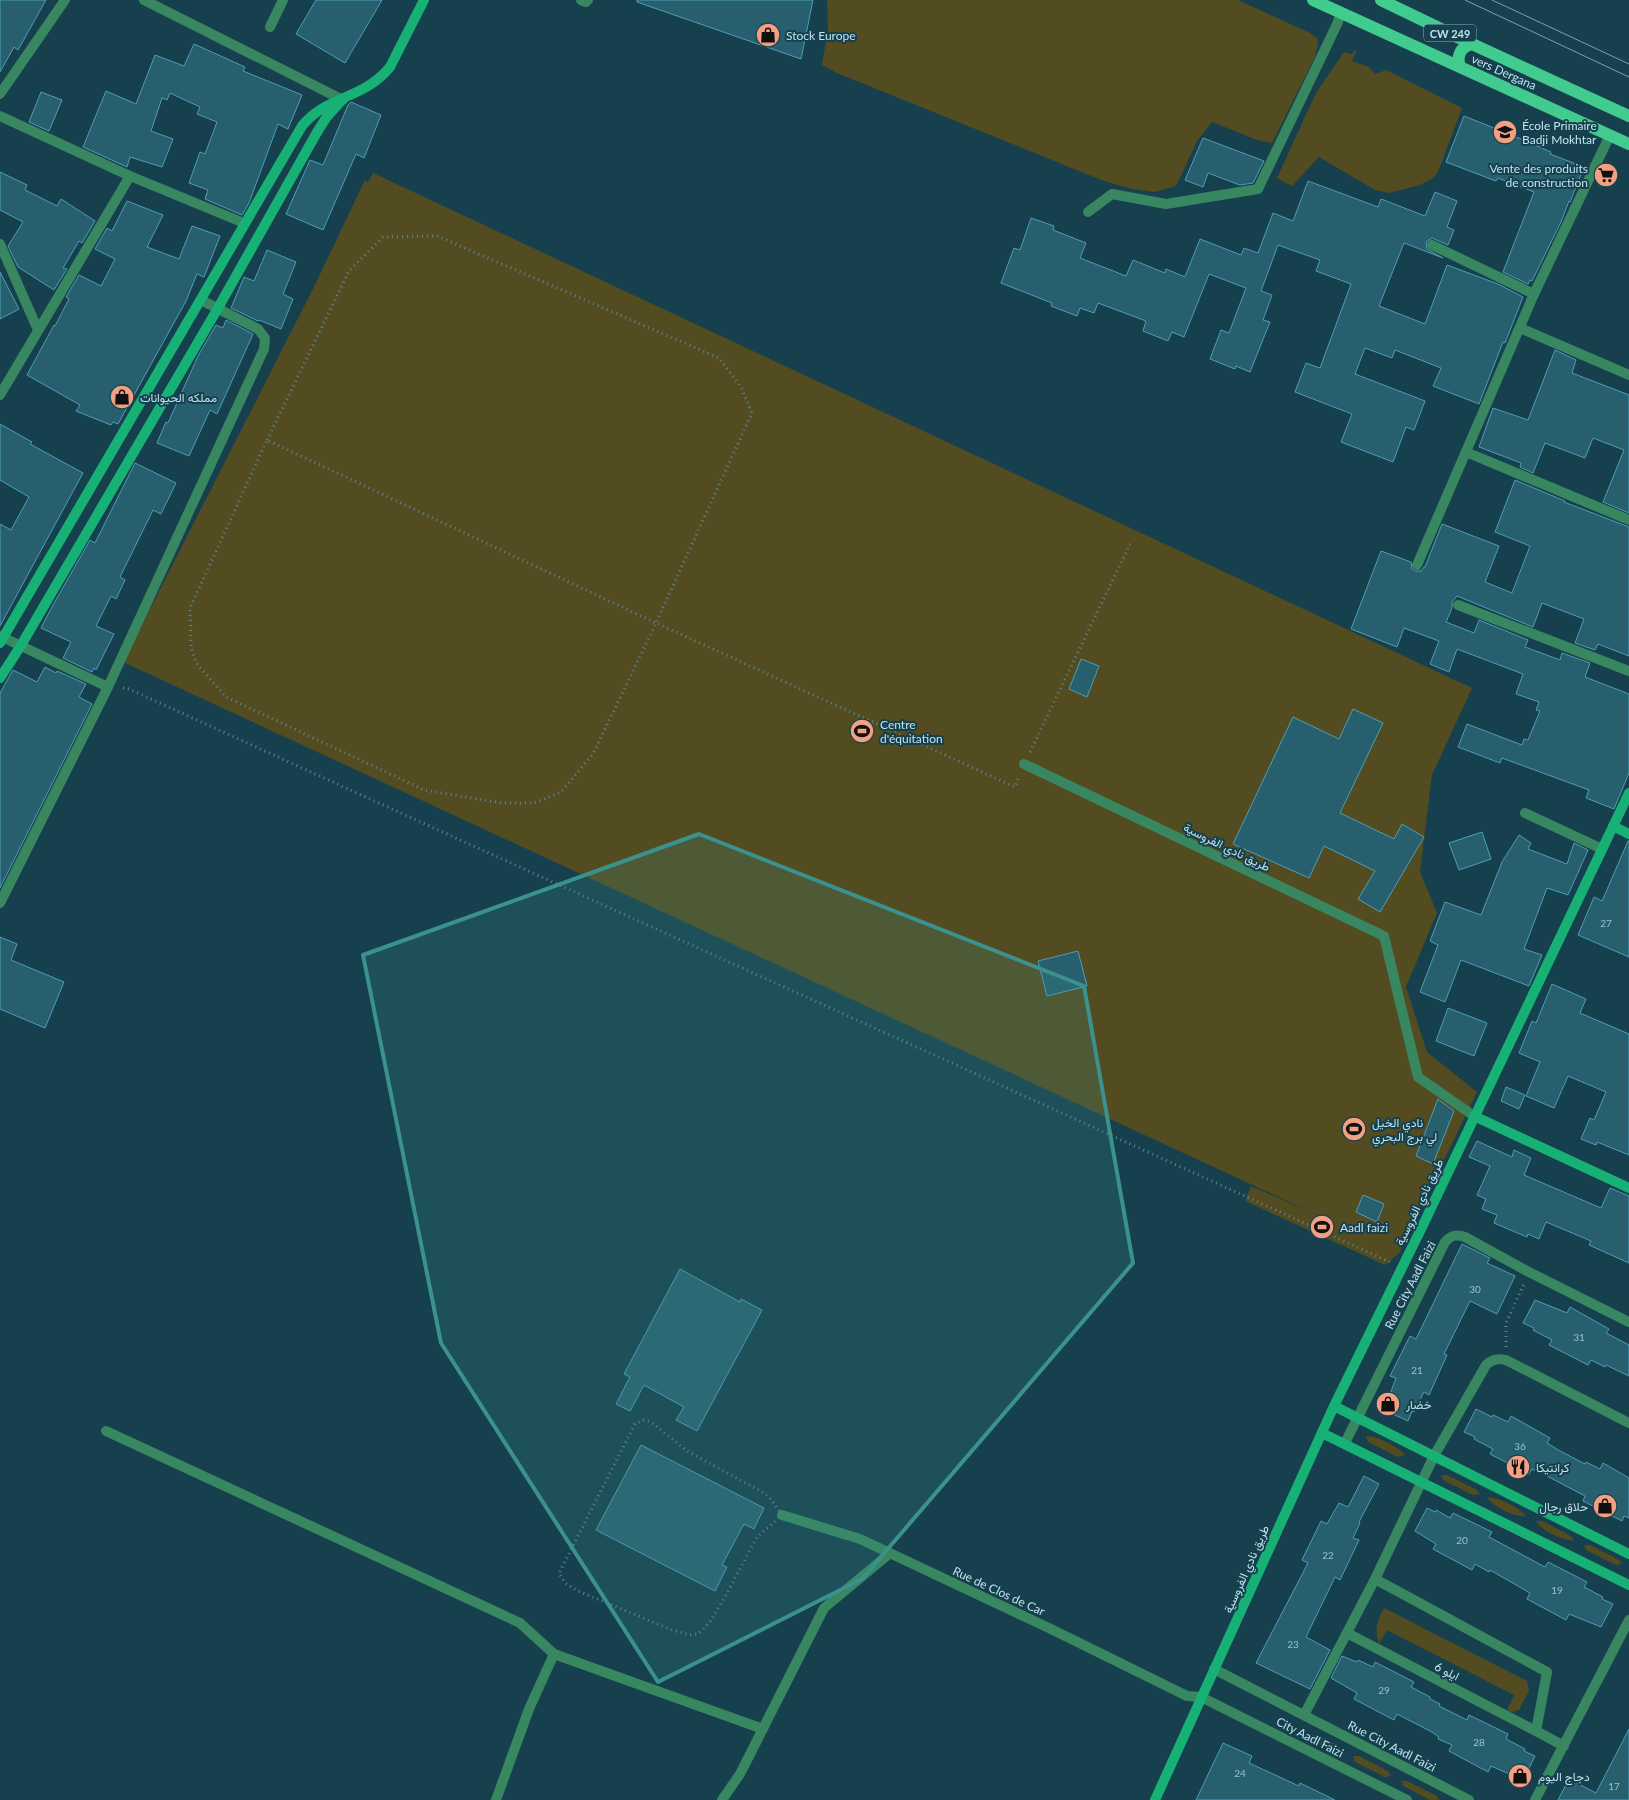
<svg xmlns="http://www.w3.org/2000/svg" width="1629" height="1800" font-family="Lato,Vazirmatn,sans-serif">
	<rect width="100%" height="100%" fill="#16404d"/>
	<path fill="#534c21" d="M827,0H1238L1308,32L1317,38L1318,45L1315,57L1272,143L1260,141L1212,122L1197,141L1176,186L1155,192L1132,189L1104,181L837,73L822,65L828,29Z
		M1357,49L1352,61L1369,67L1375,74L1386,70L1462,108L1438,172L1433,178L1420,185L1389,193L1375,190L1319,157L1292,186L1277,178L1316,93L1344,52L1351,54Z
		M373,173L1472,688L1432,775L1420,872L1437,913L1406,987L1427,1052L1477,1092L1399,1253L1385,1265L1245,1201L1251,1186L1324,1218L123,662L313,289L365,180L368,182Z
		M1366,1436C1377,1436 1398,1446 1405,1455L1398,1457L1368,1442Z
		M1441,1475H1447L1477,1490L1480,1494L1473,1495L1443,1480Z
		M1487,1497C1498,1497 1519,1507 1526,1516C1516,1518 1491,1506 1487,1497Z
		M1536,1521H1542L1571,1536L1574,1540C1565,1542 1540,1530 1536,1521Z
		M1584,1545H1590L1619,1560L1622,1564L1616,1565L1586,1550Z
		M1384,1608L1527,1681L1529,1691L1519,1710L1512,1712L1507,1710L1514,1695L1387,1630L1379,1644C1374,1629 1377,1621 1384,1608Z
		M1307,1734C1318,1734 1339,1744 1345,1753L1339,1755L1309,1739Z
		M1353,1756H1359L1388,1771L1391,1776L1385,1777L1355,1762Z
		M1401,1781H1407L1437,1796L1439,1800H1430L1403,1786Z"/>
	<path fill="#275f6f" stroke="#4e9eb5" d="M0,0H46L18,50L14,47L0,72Z
		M316,0H382L345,63L296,34Z
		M637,0H813L801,59L637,2Z
		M194,44L245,67L243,71L302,95L288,129L278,124L249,203L242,215L205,199L208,190L189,183L200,152L205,154L217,122L197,114L200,107L170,93L167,100L162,98L151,131L173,139L162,167L130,157L127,167L83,147L106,91L136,104L155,55L184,66Z
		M41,92L62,100L49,131L29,122Z
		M351,102L381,115L364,158L356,154L323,230L286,214L310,160L323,165L348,105Z
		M1464,116L1514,136L1551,152L1550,154L1584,167L1570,202L1569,201L1561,222L1532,281L1530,280L1528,284L1503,272L1534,192L1498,178L1496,181L1446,162Z
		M1203,138L1264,161L1253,183L1240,185L1208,173L1203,187L1185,180Z
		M0,172L27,185L25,190L57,206L61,199L95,221L82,243L79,241L63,268L67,269L54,290L18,267L8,246L23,222L0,210Z
		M1308,181L1378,207L1381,199L1425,216L1435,192L1457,201L1447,227L1454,230L1448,245L1432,238L1426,242L1427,249L1443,258L1404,243L1379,306L1425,324L1447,265L1498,284L1523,297L1505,343L1503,342L1479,404L1433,386L1441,368L1395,350L1392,358L1365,348L1355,374L1425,401L1414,430L1406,427L1393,462L1341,442L1352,414L1295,392L1306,363L1320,368L1351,284L1316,271L1320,260L1278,245L1261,291L1272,295L1263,320L1270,322L1250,372L1236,366L1235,369L1210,359L1221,330L1229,333L1246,288L1209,274L1184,337L1172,332L1168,341L1143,331L1146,321L1098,303L1094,313L1080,308L1077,316L1051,306L1052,303L1001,283L1014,248L1020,250L1031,218L1054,226L1053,230L1086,243L1080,258L1126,276L1133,260L1165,273L1166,269L1185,277L1200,239L1241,255L1244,248L1258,253L1273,213L1293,221Z
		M127,201L163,215L147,247L179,259L192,226L220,236L204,277L197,274L186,301L118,424L113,422L111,425L76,411L80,405L27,375L54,325L55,326L69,299L66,297L79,275L101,286L115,259L95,249L107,228L112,231Z
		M267,250L296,262L283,294L293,299L281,329L259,320L258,321L231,308L244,277L254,281Z
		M0,272L19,309L0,319Z
		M226,320L253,334L217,414L210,410L189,456L157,443L166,422L168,423L198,356L216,325L223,328Z
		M1555,350L1576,360L1572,373L1629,395V513L1603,502L1624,450L1593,438L1585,458L1545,443L1533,473L1520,467L1521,463L1479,447L1493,408L1528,420Z
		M0,424L32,442L30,444L83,473L0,626V524L11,530L29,497L0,480Z
		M135,463L176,483L161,514L153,510L120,577L125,580L116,599L111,596L96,626L114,634L96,670L94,668L92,672L63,658L71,642L41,628L53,605L90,540L95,543Z
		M1515,480L1565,501L1564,502L1629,527V656L1598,644L1595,650L1575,643L1584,619L1542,603L1533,627L1457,596L1452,602V608L1446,622L1474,633L1479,620L1528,640L1525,647L1560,660L1562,653L1590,663L1585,677L1629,694V773L1614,809L1586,798L1589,790L1502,758L1500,763L1458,747L1467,724L1522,745L1524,739L1528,740L1540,711L1536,710L1539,702L1516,694L1523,674L1457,649L1449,672L1430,664L1439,641L1404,628L1397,647L1351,629L1381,551L1411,562L1412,569L1415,571H1421L1424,567H1425L1442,524L1499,546L1485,582L1512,593L1530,546L1495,532Z
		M1081,659L1099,666L1087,697L1069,689Z
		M45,667L56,673L57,671L86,684L79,697L92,704L0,888V693L13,670L37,682Z
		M1353,709L1383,723L1340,813L1394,839L1402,824L1424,837L1380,912L1358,899L1375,871L1324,846L1309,878L1233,844L1293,717L1339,739Z
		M1482,832L1491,859L1459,870L1449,843Z
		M1519,835L1531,843L1528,849L1567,864L1574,843L1588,850L1568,895L1547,888L1524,949L1542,955L1529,986L1461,960L1445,1002L1420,992L1438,945L1430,941L1445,902L1481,915L1502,862Z
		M1628,841H1629V957L1578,935L1594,897L1602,901Z
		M0,937L17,944L11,960L64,982L45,1028L0,1009Z
		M1078,951L1087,986L1047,996L1038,961Z
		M1552,984L1586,999L1580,1013L1629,1034V1155L1597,1142L1596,1145L1581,1139L1590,1118L1594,1120L1606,1092L1568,1076L1554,1108L1526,1096L1540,1062L1519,1053L1532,1021L1536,1023Z
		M1448,1008L1487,1023L1474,1056L1436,1041Z
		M1506,1087L1525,1095L1519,1109L1501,1101Z
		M1438,1099L1454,1111L1433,1164L1416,1156Z
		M1477,1141L1512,1157L1514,1150L1531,1158L1524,1175L1601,1208L1610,1188L1629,1196V1263L1589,1245L1591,1241L1546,1222L1539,1239L1528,1234L1527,1237L1494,1223L1497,1215L1482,1209L1486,1199L1477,1195L1490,1166L1469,1157Z
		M1363,1195L1384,1204L1377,1222L1356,1212Z
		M1462,1244L1490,1258L1487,1263L1515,1276L1497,1314L1470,1301L1444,1354L1447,1355L1429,1395L1424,1392L1414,1412L1412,1411L1408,1421L1384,1410L1396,1378L1390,1376L1410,1336L1416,1339Z
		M680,1269L740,1302L741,1299L762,1310L697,1431L676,1420L684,1407L644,1385L630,1411L616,1404L630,1377L624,1374Z
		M1535,1300L1567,1313L1570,1307L1609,1329L1606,1333L1629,1345V1376L1606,1365L1605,1367L1591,1360L1588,1365L1549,1345L1552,1340L1533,1330L1534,1328L1523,1323Z
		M1476,1409L1492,1417L1493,1415L1508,1422L1511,1416L1550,1438L1547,1443L1560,1451L1585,1464L1586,1462L1600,1469L1603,1463L1629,1478V1518L1624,1516L1622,1521L1583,1501L1585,1496L1547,1476L1532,1469L1529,1474L1490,1454L1493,1449L1474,1439L1475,1437L1464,1432Z
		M641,1445L764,1508L754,1529L744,1524L722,1565L727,1567L715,1591L596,1530Z
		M1364,1476L1379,1484L1359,1522L1360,1523L1353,1538L1359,1540L1340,1580L1335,1577L1306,1637L1330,1650L1310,1689L1256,1663L1308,1563L1302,1560L1321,1521L1327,1524L1339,1503L1348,1507Z
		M1427,1508L1435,1512L1436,1510L1450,1518L1453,1513L1492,1532L1489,1537L1545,1567L1548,1562L1587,1582L1584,1587L1603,1597L1602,1599L1613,1604L1601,1627L1569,1614L1566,1620L1527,1599L1530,1593L1490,1570L1489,1572L1475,1564L1472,1570L1433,1549L1436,1544L1415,1531Z
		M1342,1656L1357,1662L1358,1660L1373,1667L1375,1662L1414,1682L1411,1687L1430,1697V1699L1440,1704L1439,1706L1467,1720L1469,1715L1508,1734L1506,1739L1525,1749L1524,1751L1535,1756L1523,1780L1491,1766L1488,1772L1449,1751L1452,1745L1438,1739L1439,1737L1432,1732L1397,1714L1394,1720L1354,1699L1357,1693L1331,1678Z
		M1629,1729V1800H1558L1569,1779L1596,1793Z
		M1223,1743L1252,1756L1249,1763L1299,1786L1300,1783L1335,1800H1196Z"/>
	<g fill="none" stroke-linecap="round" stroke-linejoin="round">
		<path stroke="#5e8592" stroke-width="3" stroke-dasharray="1 4" stroke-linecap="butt" d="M267,440L349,271L383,237L437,236L719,358L741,387L752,413L656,623L593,754L561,792L534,803H502L424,790L226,697L196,663L191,647L190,608L267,440L656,623L1015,787L1019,776
			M123,688L129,689C549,881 970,1071 1390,1262
			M1030,752L1130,544
			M1506,1347V1323L1524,1284
			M643,1420L651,1422L687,1451L764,1493L771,1499L782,1515L757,1537L725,1597L709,1623L698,1634L690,1635L672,1630L578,1591L565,1583L559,1573L635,1424Z"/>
		<path stroke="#388761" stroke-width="10" d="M581,0L586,2L588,0
			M1088,212L1112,194L1166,204L1258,189L1338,22L1340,13
			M1432,245L1534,294
			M1024,764L1384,936L1418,1077L1474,1116"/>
		<path stroke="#388761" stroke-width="10" d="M144,0L343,100
			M270,27L283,0
			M0,94L65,0
			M0,116L130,176L244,223
			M0,244L38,330
			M1520,328L1629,375
			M0,395L130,176
			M1466,452L1629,520
			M1417,565L1534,294L1610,135
			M1458,605L1629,671
			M0,636L108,687
			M1525,813L1602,849
			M0,903L108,687L264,349L265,338L258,329L201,300
			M106,1431L520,1623L554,1654
			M1345,1443L1445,1242C1451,1235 1457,1234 1465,1237L1527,1271L1629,1322
			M782,1515L860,1539L1051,1629L1187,1696L1201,1697L1407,1800
			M1375,1579L1547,1672L1536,1731L1564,1746
			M1347,1633L1536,1731
			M1214,1669L1469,1800
			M1304,1715L1375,1579L1434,1456L1486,1365C1492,1359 1498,1358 1506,1360L1629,1423
			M496,1800L529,1709L554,1654L763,1729
			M722,1800L740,1774L824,1608L889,1554
			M1535,1800L1629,1620"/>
		<path stroke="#17b176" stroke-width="10" d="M0,643L302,126C327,95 363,100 390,67L424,0
			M0,678L20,647L218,308L316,134L326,118L342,100
			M1613,826L1629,834
			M1474,1116L1629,1188
			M1334,1406L1629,1554
			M1322,1433L1629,1585
			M1155,1800L1334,1406L1423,1225L1629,793"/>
		<path stroke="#42cb8e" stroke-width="12" d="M1313,0L1629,144
			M1381,0L1472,44L1629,116
			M1460,67C1456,55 1461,47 1472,44"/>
		<path stroke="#7aa1ae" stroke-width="1" d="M1465,0L1629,77
			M1492,0L1629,64"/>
	</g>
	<path fill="#3b918e" fill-opacity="0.2" stroke="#3b918e" stroke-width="4" stroke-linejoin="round" d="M699,834L1084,986L1133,1263L862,1579L658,1682L441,1343L363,955Z"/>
	<defs>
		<g id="shop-disc" transform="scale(1.25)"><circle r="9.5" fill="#f39f82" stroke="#16404d"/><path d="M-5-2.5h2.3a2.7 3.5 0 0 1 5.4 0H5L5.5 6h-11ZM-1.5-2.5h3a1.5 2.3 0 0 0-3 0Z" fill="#111"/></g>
		<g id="school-disc" transform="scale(1.25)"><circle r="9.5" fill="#f39f82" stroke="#16404d"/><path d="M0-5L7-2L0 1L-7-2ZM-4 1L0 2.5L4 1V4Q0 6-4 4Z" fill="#111"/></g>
		<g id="supermarket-disc" transform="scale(1.25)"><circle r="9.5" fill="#f39f82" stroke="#16404d"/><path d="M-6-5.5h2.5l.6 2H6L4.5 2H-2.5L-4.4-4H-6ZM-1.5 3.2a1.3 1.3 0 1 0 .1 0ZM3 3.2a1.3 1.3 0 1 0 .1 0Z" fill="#111"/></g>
		<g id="stadium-disc" transform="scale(1.25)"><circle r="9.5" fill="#f39f82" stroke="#16404d"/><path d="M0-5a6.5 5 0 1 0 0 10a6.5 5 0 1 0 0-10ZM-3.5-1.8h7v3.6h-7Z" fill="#111"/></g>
		<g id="restaurant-disc" transform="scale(1.25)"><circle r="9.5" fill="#f39f82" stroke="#16404d"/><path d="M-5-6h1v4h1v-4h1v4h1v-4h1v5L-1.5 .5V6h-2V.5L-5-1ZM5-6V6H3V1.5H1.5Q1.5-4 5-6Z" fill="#111"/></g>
	</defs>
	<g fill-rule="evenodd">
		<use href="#shop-disc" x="768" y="35"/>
		<use href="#school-disc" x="1505" y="132"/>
		<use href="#supermarket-disc" x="1606" y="175"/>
		<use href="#shop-disc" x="122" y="397"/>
		<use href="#stadium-disc" x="862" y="731"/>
		<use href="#stadium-disc" x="1354" y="1129"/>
		<use href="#stadium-disc" x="1322" y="1227"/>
		<use href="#shop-disc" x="1388" y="1404"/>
		<use href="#restaurant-disc" x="1518" y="1467"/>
		<use href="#shop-disc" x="1605" y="1506"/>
		<use href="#shop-disc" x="1520" y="1776"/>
	</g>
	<g text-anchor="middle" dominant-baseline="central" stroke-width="4" stroke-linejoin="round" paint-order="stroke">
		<g font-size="10" fill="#98c2cf">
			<text x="1606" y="923">27</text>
			<text x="1475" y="1289">30</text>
			<text x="1579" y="1337">31</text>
			<text x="1417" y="1370">21</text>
			<text x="1520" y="1446">36</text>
			<text x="1462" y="1540">20</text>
			<text x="1328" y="1555">22</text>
			<text x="1557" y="1590">19</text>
			<text x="1293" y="1644">23</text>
			<text x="1384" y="1690">29</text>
			<text x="1479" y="1742">28</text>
			<text x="1240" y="1773">24</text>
			<text x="1614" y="1786">17</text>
		</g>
		<rect fill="#16404d" stroke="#8cb2be" stroke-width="1" x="1424" y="24.5" width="52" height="17" rx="4"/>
		<g font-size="11" font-weight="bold" fill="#bee3ef">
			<text x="1450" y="33">CW 249</text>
		</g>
		<g font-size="12" fill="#bee3ef" stroke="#16404d" text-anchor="start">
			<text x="786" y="35">Stock Europe</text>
			<text x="1522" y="125">École Primaire<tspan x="1522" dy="14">Badji Mokhtar</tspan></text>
			<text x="1588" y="168" text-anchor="end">Vente des produits<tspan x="1588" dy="14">de construction</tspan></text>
			<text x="140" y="397">مملكه الحيوانات</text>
			<text x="880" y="724">Centre<tspan x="880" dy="14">d'équitation</tspan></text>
			<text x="1372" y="1122">نادي الخيل<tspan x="1372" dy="14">لي برج البحري</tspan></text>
			<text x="1340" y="1227">Aadl faizi</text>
			<text x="1406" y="1404">خضار</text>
			<text x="1536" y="1467">كرانتيكا</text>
			<text x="1588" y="1506" text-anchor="end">حلاق رجال</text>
			<text x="1538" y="1776">دجاج اليوم</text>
		</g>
		<g font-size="12" fill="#bee3ef" stroke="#16404d">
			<text transform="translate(1504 72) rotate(24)">vers Dergana</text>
			<text transform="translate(1227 847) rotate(26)">طريق نادي الفروسية</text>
			<text transform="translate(1419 1202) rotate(-64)">طريق نادي الفروسية</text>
			<text transform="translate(1410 1285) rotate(-63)">Rue City Aadl Faizi</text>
			<text transform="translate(1246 1569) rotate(-66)">طريق نادي الفروسية</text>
			<text transform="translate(999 1591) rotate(25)">Rue de Clos de Car</text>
			<text transform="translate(1447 1671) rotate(27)">ايلو 6</text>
			<text transform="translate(1310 1737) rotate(27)">City Aadl Faizi</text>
			<text transform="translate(1392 1746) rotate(27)">Rue City Aadl Faizi</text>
		</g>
	</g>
</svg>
